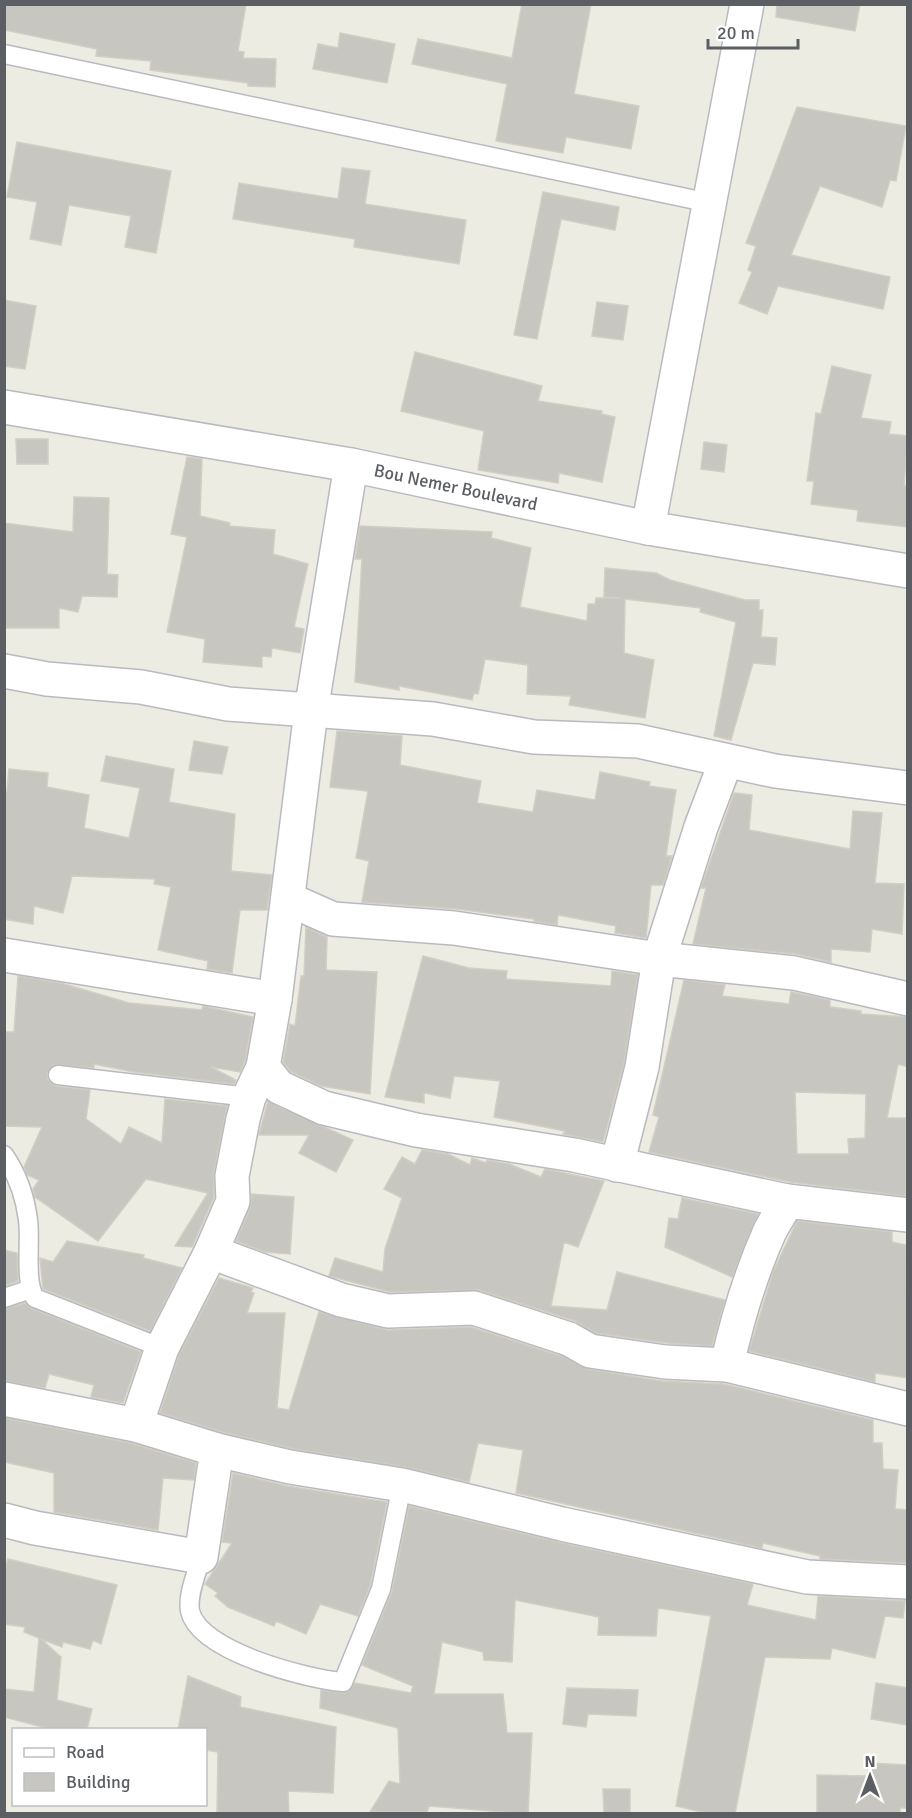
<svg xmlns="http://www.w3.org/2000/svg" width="912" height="1818" font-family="Signika,sans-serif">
	<rect width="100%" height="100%" fill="#edece3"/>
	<path fill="#c8c6c0" stroke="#d1cec2" stroke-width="1.5" fill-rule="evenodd" d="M4,4H246L238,51L244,52L243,58L276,59L275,87L248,86V83L150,70L151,61L96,56L97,49L4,30Z
		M522,4H591L574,94L639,106L631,149L566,137L563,153L496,141L507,84L412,64L418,39L512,58Z
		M777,4H860L855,31L776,17Z
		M340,33L395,44L387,83L313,69L318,44L338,48Z
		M797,107L906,126L896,181L890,180L882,207L820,186L791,255L890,277L883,309L778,286L767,314L739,303L752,272L748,270L756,246L746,243Z
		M17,142L171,171L156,253L125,247L131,216L69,205L61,245L30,239L37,202L7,197Z
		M342,168L370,171L365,204L466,220L459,264L354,247L355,239L233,219L239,183L338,199Z
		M543,192L619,207L615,230L561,219L537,339L514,335Z
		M4,300L36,306L25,369L4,366Z
		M597,302L628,306L623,340L592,336Z
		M415,352L542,386L538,401L602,411L601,414L615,417L602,482L559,473L558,483L478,470L484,431L401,411Z
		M832,366L871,375L861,418L891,422L889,434L908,436L904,485L907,486V527L857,521L858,510L811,504L814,481H807L816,413L821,414Z
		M16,439H48V464H17Z
		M704,442L727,445L724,472L701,469Z
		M187,457L202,459L200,516L230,523L229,526L275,530L273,554L308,564L294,627L304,629L300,653L272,648L271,657L262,656V667L203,662L205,639L167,632L187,537L171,534Z
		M74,497L109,498L107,574L118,575L117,597L82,596L78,612L59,608V628H4V523L73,532Z
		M360,526L492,532L491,538L531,548L520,607L587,621L588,604H595L596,598H621L604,597L605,568L656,573L670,580L745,600H759V610H763L761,637L777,638L775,665L753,663L731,740L714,736L736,622L700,612L701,608L625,599L624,653L654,660L645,718L569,705L571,696L527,694L528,665L485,659L478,694L474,693L472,700L399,686V690L355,682L362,559H355Z
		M337,731L402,736L400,765L481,781L477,803L533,812L537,790L595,800L600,772L650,782L649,786L676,790L666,856H672L663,885H651L646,938L615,933L616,926L558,915L557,925L534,921V919L457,909L362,902L369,861L356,858L368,791L330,787Z
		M194,741L228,747L222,774L189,770Z
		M106,756L174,769L169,802L235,814L231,871L272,875L267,910H240L232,973L207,969L208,961L158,950L171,887L154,884L155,879L72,876L63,913L34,906L33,924L4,919V790L7,791L9,769L48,773L47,787L89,795L84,828L129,838L140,788L101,781Z
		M734,793L752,795L749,830L850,849L853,811L882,813L875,883L904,884L902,934L872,929L870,952L831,949V962L796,954L693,944L706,888H701Z
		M306,927L327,937L326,970L377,972L370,1094L321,1086L291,1072L283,1062L290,1024L295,1026L301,976H304Z
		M423,956L469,968L507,971L506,979L611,986L612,971L638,975L624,1063L603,1142L563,1134L565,1131L494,1117L500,1081L454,1076L450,1098L424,1093V1103L385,1097Z
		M18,976L61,983L129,1003L202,1010L203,1006L253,1017L245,1061L240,1072L211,1067L236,1080L234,1084L134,1072L94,1064V1068L54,1065L47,1073L48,1080L56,1086L90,1090L86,1119L121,1144L129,1127L162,1143L165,1099L227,1106L214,1172V1197L192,1247L175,1246L208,1193L146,1179L98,1241L35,1197L33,1189L39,1180L27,1175L24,1167L42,1127L4,1126V1032H14Z
		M684,980L725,985L722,996L789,1004L791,992L830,1000V1007L861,1011V1014L908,1017V1067L898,1064L887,1118H906V1196L790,1182L649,1152L659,1117L653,1115ZM795,1092L866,1094L865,1138L848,1139L849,1154H797Z
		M268,1101L353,1140L336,1172L299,1153L309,1135H259Z
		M422,1150L448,1154L470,1165L472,1158L486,1163L487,1160L509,1164L541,1177L545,1169L604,1181L578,1247L564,1242L551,1306L607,1310L617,1272L725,1300L712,1346L667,1343L596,1333L575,1321L479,1290L390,1292L329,1276L335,1258L383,1272L385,1249L402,1198L384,1189L402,1157L415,1164Z
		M252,1194L294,1197L290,1254L265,1252L236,1241L250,1208Z
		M682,1198L758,1214L732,1277L665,1247L669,1218L678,1219Z
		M797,1221L892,1232V1242L906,1245L908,1378L875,1373V1382L749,1351L773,1272Z
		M67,1241L144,1255L143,1258L182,1268L150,1331L43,1289L40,1258L53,1262Z
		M4,1250L17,1253L18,1281L4,1286Z
		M219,1278L253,1288L251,1292L254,1293L247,1313H285L277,1408L289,1410L319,1312L388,1330L471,1327L561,1356L587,1369L662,1381L724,1384L873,1420V1443H882L883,1469L898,1470L895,1509L908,1510V1563L820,1559V1556L763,1543L762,1548L516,1493L523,1450L478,1443L469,1482L405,1467L294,1449L222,1432L160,1413L179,1355Z
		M25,1303L31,1308L141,1352L123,1403L91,1397L94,1385L49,1374L45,1388L4,1381V1309Z
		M4,1418L131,1443L196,1463L194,1480L163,1478L158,1530L54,1512V1473L4,1462Z
		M233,1473L287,1486L387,1502L370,1586L358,1616L320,1604L306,1634L276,1621L274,1626L228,1607L215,1596L218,1593L205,1584L232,1543L222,1542Z
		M409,1506L558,1542L753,1584L747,1605L816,1620L818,1596L905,1601L903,1618L885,1616L875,1658L832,1648L830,1659L765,1657L735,1814H710L676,1806L711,1616L658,1608L656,1636L598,1635L599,1617L515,1600L512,1662L484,1660L483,1652L442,1642L434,1694H503L507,1733H532L528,1814L429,1806L427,1812H370L389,1781L400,1784L398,1728L320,1708L321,1690L346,1693L355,1683L411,1693L413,1686L362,1665L392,1591Z
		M8,1559L117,1585L101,1644L93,1640L90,1649L63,1642L62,1647L41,1639L61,1657L57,1700L92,1709L87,1730H54L4,1717V1689L34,1692L39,1638L24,1632L25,1627L4,1624V1573Z
		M188,1676L241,1697L240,1707L336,1727L333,1793L288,1791L289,1814H217L218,1752L206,1750V1730H178Z
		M876,1683L908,1688V1725L871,1719Z
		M567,1688L638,1690L636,1716L588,1714L586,1727L563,1724Z
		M869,1763L908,1765V1808H900V1814H817V1775L868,1776Z
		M603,1789H630V1812L604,1813Z"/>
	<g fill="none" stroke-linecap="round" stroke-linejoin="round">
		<g stroke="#b8babf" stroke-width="21">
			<path id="service" d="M4,54L710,203
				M58,1075L249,1097
				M4,1155C17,1174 25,1196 28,1220C31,1240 24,1282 35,1298L162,1348
				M4,1298L31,1289
				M201,1557C197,1573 187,1595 190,1611C199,1652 308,1679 343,1682L381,1589L402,1485"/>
		</g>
		<g stroke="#b8babf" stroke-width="36">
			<g id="minor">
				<path id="s1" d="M4,407L351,465L648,528L908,571"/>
				<path d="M648,528L747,4"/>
				<path d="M4,671L47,679L141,687L228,704L433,719L534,737L638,741L775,771L908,788"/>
				<path d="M288,899L333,919L454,928L659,959L794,973L908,999"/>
				<path d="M4,955L275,999"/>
				<path d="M263,1067L279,1087L324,1108L416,1130L574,1155L787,1201L908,1215"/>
				<path d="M617,1165L642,1067L659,959L701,827L726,761"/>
				<path d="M211,1252L341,1300L388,1311L474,1308L569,1339L590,1351L665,1362L727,1365L908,1409"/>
				<path d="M727,1365C737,1320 750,1276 769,1233C774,1222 782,1212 787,1201"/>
				<path d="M4,1399L136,1425L162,1348L211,1252L233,1201L232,1176L243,1119L249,1097L263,1067L275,999L311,711L351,465"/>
				<path d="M136,1425L217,1450L290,1467L402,1485L562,1524L807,1577L908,1582"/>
				<path d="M4,1520L35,1528L201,1557L217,1450"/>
			</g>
		</g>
		<use href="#service" stroke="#fff" stroke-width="18"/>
		<use href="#minor" stroke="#fff" stroke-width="33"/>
	</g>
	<g text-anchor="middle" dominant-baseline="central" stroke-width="6" stroke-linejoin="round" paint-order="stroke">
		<g font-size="18" fill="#5b5e63" stroke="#fff">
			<text stroke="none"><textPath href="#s1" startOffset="459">Bou Nemer Boulevard</textPath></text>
		</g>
	</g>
	<rect width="912" height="1818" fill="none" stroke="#5b5e63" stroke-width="12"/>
	<rect x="12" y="1728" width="195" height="78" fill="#ffffff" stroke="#bdbfc1" stroke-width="1.5"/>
	<rect x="24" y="1748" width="30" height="9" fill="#ffffff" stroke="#bdbfc1" stroke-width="1.5"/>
	<text x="66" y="1758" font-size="18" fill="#5b5e63">Road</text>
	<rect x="24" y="1773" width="30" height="18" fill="#c8c6c0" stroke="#bdbfc1" stroke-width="1.5"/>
	<text x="66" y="1788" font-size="18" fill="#5b5e63">Building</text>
	<g transform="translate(870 1776)" stroke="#ffffff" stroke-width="4.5" paint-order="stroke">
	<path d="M0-4.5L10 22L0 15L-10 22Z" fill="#5b5e63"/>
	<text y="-9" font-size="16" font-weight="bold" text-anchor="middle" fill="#5b5e63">N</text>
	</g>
	<path d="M708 39v9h90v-9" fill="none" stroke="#5b5e63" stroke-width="3"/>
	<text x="717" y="39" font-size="18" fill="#5b5e63" stroke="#ffffff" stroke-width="4.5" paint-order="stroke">20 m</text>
</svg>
